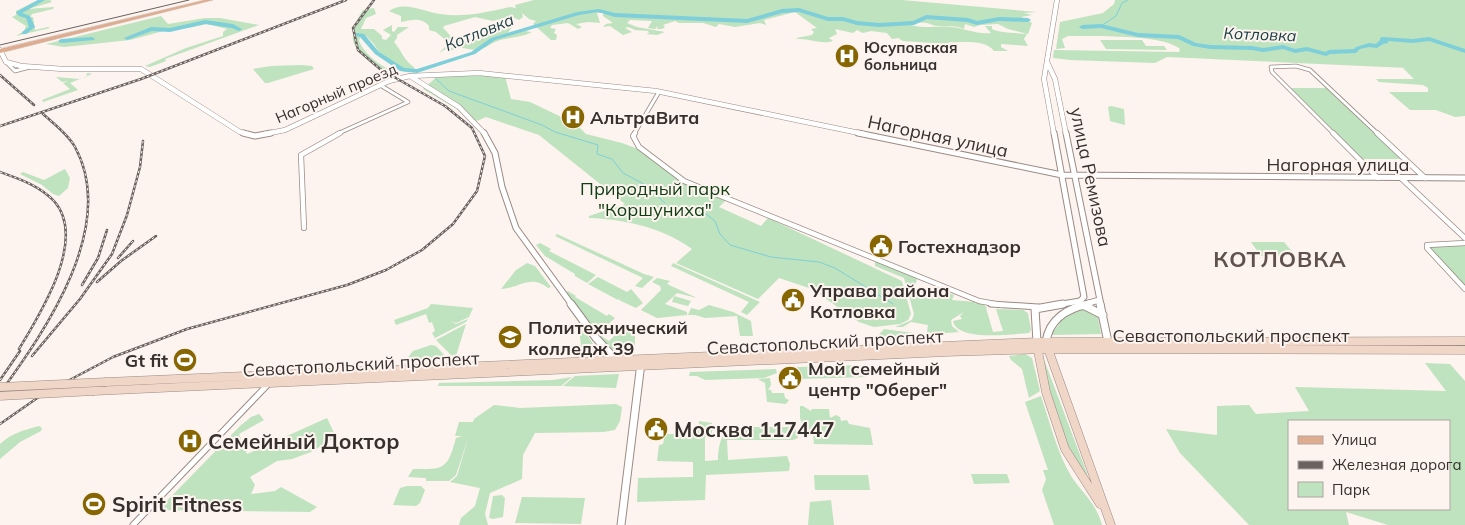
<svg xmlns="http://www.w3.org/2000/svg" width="1465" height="525" font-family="Mulish,sans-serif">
	<rect width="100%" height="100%" fill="#fdf3ef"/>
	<path fill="#bee3be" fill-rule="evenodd" d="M38,0H50L52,2L28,9L54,7L53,9L32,14L30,17H33L35,30L48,27L50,28L16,36L24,31L26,26L12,17L16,15V11Z
		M534,0H902L1037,12L1024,13L1032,15L1021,17L1032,23L1028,34L1008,29L998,24L980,25L974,27L965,24L964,29C955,25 948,27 939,26C931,26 927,21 919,23V21L907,24C922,29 936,26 951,27C964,28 978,35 991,33L985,26H992V29C999,33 1018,33 1027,34L1024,39L1028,46L1001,44V47L1008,51H994C985,39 964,43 950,42L946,44L903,41L898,38L892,39L887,33L871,31L863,33L857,30L853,33L835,29L837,34L829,38L833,41C821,45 810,38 798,39L796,38L812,35L814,32L811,29L817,28L795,12L764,20L766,25L760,23L735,27L719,24L716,27L703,23H679L675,21L663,25L665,27L662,29H657L658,26L655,29L648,28L652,21L630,20L627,23L637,27L665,32L657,35L646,34L649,33L648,31L635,30L628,27L625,28L632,32L623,35L610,26L603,27L606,24L613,23L603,16V13H597L600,23L588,22L576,24L582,27L578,29L568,23L552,25L550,28L556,29L554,33L557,35L556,40H551L533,24L536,21L529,19L522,13L523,17L519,20L511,16L493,21L475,17L444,26L443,28C447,31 450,37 455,39C471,47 496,29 511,24L513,25L508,33L491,40L525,31L532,32C521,38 507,37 495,42C490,44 486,48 481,49C466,52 465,43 448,52L454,44L439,53L449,43L436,32L429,30V26C421,17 412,20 401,22V16L389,11C404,0 424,12 440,14C464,18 487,12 510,7L516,8L515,5Z
		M1115,0H1465V116L1455,117L1436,110H1410L1389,92H1428V88L1423,85L1379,82L1376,79H1414L1403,68H1407L1167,57L1155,63L1070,60L1053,58L1054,50L1179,52L1180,49C1164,34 1092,36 1068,36L1062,39L1065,48L1056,49L1060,22L1103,13L1114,4Z
		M374,8L376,14L366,18L361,29H374L382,36V39L386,40L391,35L383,30L392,25V31L394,32L398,27H409L397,35V38L394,42C402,51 404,61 414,67V71L405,72L382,57L374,44L366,36L360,37L359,41C365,55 382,68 397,72V75C385,77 354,52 353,40C352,28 357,19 363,10Z
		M161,16L168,24L205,18H220L259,25L165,59L166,61L150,67L145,66L186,48L223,36V32L227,29L207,24L188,28L171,29L130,40L64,47L46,44Z
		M1100,40H1142L1146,46H1164L1167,50L1106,49Z
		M301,65L312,66L314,69L268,83H265L253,69L271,66Z
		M88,73L92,74L70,83L78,90L43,102L42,100L70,89L63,83L68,81L62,82L56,77L79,79L88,76L86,74Z
		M440,74L505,76L511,99L530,102L576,124L586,134L622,143L638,149L684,182L726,200L719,207L761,226L768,218L902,281L911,314L908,320L900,324L874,327L859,322L812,289L779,278L758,299L676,263L692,249C664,228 624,219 589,218V216L625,204L539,135L486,117L477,121L423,89Z
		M1291,88H1326L1401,159H1362Z
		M1111,106L1124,109L1125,125L1110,121L1108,107Z
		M65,169L70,178L68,188L59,196L53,194L42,185L20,174L23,172L44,180Z
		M557,234L644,274L654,277L642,288L635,286L643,278L555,236Z
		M1251,242H1284L1295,255L1261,256Z
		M540,243L551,249L549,251L596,275L587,283L575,276V274L545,256L536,245Z
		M1431,246H1465V286L1430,248Z
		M875,260L917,279L913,293C925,297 936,296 949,299L944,295L948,293L954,295L952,300L975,302V304L977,302L987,307L986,308L993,332L1003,331L996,309L1023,310L1028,313L1031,330L1029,333C1012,334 957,342 953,321L962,319L960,316L964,312L951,320L952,326L959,332L935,334L927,332L928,325L911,322L903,327H895L912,320L914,314L904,278L875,266Z
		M527,263L535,266L551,287L548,288C530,274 520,288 501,289L516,270Z
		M673,263L760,302L747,315L741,312L749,302L671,266Z
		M598,277L627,292L631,289L643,303L636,308L619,300L621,297L618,300L588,284Z
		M657,278L670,281L667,284L697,298L677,293L674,296L691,301L688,306L672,302L674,296L665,304L687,312V315L657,318L641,310L661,290L660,286L652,282Z
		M568,291L576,296L575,297L607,316L609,314L615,318L598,334L609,341L623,327L635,335V347L609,349L596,336L565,293Z
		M431,304L473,308L469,317L456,323L450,321L456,324L468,319L466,322L435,338L432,333L435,331L432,322L429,323L426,314L396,325L394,320L428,308Z
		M709,305L733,312L751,321L753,336H740L737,316L705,318L695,315H688L691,308L699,310Z
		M1084,307L1097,313L1101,334L1051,335L1065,316Z
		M466,324L456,356H452L436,340Z
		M582,327L597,350L558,352L559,346L581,345L579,329Z
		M884,329L913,333L914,339L874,340Z
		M431,345L436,346L446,357L406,360L413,351Z
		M1025,354L1032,358L1040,391L1029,398L1022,369L1011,360L1009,356Z
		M1042,357H1043L1088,476C1065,457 1047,387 1042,357Z
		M1425,363L1450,364L1465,381V525H1388L1346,512L1349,525H1249L1180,453L1166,429L1217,435V406L1249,405L1256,414L1309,411L1295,387L1446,391ZM1289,421H1449V509H1289Z
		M863,365L868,377L799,379L797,367Z
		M776,369L777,373L764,378L705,380L697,376H689L690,372Z
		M619,374L616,388L563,386L575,376Z
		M572,377L561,386H438L439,383L553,380Z
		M770,378L771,385L768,390H771L772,393H784L785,398L789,400L786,404L767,402L765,383L758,379Z
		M1041,396C1050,423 1057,452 1071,476C1083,494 1096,503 1102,525H1054L1042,490L1046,479L1043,470H1048L1025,402Z
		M616,404L622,407L620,421L615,430L603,432L535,433L523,455L522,479L490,493L485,514L488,525H459L461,518L475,506L480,488L450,482L457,476L469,435L456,475L449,481H426V478L408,477L413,469C445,469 447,470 456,438L462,436H455L459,422H473L474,419L494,405L520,408Z
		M800,406H803L811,411L812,409H829L830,418L836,415L840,417L841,421L847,420L849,424L870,428L873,445L814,444L813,434H811L810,430L803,427L800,418Z
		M259,414L264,420L239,434L247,454L327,418L336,437L311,452L292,459L277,461L250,477L255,485L251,494L275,491L281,487L317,507L310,512L158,510L240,426L251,417Z
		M699,421L712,423V435L705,437V461L718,460C718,449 720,436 729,427H793L798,433V438L793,440H727L728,460L787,456L790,464L789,471L706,475L705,500L637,502L638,478L693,477V462L657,461L659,445L663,444L665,434H698Z
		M39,426L42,428L41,431L20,442L0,459V444C12,433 24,430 39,426Z
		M971,474H1007L1010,483L974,484Z
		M814,475H868L870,490H815Z
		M421,486L425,490L420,503L416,506L393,505L400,488L407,486Z
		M502,495L505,498L503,517L493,519L489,518L493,496Z
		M522,497L585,498L581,524L515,523Z
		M831,500L834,525H808L810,502Z"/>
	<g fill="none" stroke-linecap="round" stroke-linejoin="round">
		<path stroke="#7ecfd9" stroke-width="1" d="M1101,26L1116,16L1122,3L1128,0
			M436,79L449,91L542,125L555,132L598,145L597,154L612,159L623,173L642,183L665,203
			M683,210L706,214L715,221L720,234L730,245L771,257L819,262L835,268L893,304"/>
		<path fill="#7ecfd9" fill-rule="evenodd" d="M38,0H45L22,13L30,16L35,27L26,34H22V32L29,27L26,18L19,16L16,12Z
			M799,8L828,17H843L857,21L879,23L913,21L926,15L968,18L977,21L999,17L1028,18L1031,20L1028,22L999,21L977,25L967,22L927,19L914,25L879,27L857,25L843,21H828L799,12L782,13L747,23L615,17L598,12L579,15L495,40L475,54L417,73L400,71L375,54L360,37L354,35L357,33L364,34L379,52L404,68L417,69L471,52L491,38L577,12L599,9L615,13L747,19L782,9Z
			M205,20L233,24L242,29L239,31L232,28L205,24L170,32L152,31L127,40L124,38L151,27L170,28Z
			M1101,24L1138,33L1179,35L1196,43L1210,45L1252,46L1263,48L1283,45L1295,49L1307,47L1325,52L1329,50L1354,49L1356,47L1369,43L1376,44L1380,40V38L1382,37L1413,39L1429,37L1465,49V53L1429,41L1413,43L1388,41V43L1383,44L1377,48L1369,47L1360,49L1356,53L1330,54L1326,56L1307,51L1295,53L1283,49L1263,52L1252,50L1210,49L1193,46L1178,39L1138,37L1101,28L1082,29L1079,27L1082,25Z
			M92,37L95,39L94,40L61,43L58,41L61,39Z"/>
		<g stroke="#9a8b85" stroke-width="4.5">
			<path id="minor-far2" d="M6,62L15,71L30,67
				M337,134L408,102L380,85
				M634,134L659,92
				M1334,134L1272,72L1271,67L1296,66L1310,70L1378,134"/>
		</g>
		<g stroke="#9a8b85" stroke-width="6">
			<path id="minor-far1" d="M635,133L633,136L639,147L684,181L979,301L1001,305
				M1333,133L1378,178
				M1377,133L1425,178
				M1401,178L1465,238
				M304,228L301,155L340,133
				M1465,243L1427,245V248L1465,289"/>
		</g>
		<g stroke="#9a8b85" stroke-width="7">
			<path id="minor" d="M991,304L1038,307
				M133,525L277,375"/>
		</g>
		<g stroke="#9a8b85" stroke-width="5.5">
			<path id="tertiary-far2" d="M0,50L6,62L21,66L63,69H141L240,132L247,134
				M1047,62L1055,79L1066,134
				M410,76L459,107L485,134
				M265,134L285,130L389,81L410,76L479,73L656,91L864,134
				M1054,134L1044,79L1057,0"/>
		</g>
		<g stroke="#9a8b85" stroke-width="7">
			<path id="tertiary-far1" d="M243,133L255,136L271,133
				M484,133L495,153L502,187L516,228L572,305
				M858,133L1062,175L1465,178
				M1054,133L1084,297L1080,301L1056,305
				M1066,133L1101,305
				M1082,305L1099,300"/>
		</g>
		<g stroke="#9a8b85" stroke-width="9">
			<path id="tertiary" d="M571,304L596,338L617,361
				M1100,304L1108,342
				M1085,306L1103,315
				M1037,342L1035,309L1063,304
				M1046,342C1049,319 1068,308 1089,304
				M621,525L641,363"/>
		</g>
		<g stroke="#9a8b85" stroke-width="9">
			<path id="secondary" d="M1037,346L1046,392L1065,449L1100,504
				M1047,346L1111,525
				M106,382L1037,342L1465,341
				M94,391L946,352L1047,349L1465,350"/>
		</g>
		<g stroke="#d3d2d1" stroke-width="1">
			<path id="primary" d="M205,0H213L0,53V49Z"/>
		</g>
		<use href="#minor-far2" stroke="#fff" stroke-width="3"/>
		<use href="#minor-far1" stroke="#fff" stroke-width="4.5"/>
		<use href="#minor" stroke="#fff" stroke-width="5"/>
		<use href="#tertiary-far2" stroke="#fff" stroke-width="4.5"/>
		<use href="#tertiary-far1" stroke="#fff" stroke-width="5"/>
		<use href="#tertiary" stroke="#fff" stroke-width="7"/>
		<use href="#secondary" stroke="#f0d6c7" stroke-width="8"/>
		<use href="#primary" fill="#e0ac8f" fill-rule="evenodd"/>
		<path stroke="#69625f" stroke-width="1" d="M0,45L189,0"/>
		<g stroke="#69625f" stroke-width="2.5">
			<path id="rail" d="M0,75L34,105
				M0,126L141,79L346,0
				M0,172C19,179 39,185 54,201C88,239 40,314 19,349
				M118,258L133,241
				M97,282L121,261L156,236
				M82,285L98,258L107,230
				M32,356L80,299L112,254L127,215L140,167L143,141
				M0,380L20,351
				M0,393C46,330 118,226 75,147C68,134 54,124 43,114
				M0,424L43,394L113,357L187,329L347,285L386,270L422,250L453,224L477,191L485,156L472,128L445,106L380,69L358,50L353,28L374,0"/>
		</g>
		<use href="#rail" stroke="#fdf3ef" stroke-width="1" stroke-dasharray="2.5" stroke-linecap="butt"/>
		<g stroke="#9a8b85" stroke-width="9" stroke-linecap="butt">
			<path id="secondary-bridge" d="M0,387L106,382
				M0,396L94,391"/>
		</g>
		<use href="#secondary-bridge" stroke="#f0d6c7" stroke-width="8"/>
	</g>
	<defs>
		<g id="hospital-disc" transform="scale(1.25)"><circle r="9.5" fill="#876601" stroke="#fdf3ef"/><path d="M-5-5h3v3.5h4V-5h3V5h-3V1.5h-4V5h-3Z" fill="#fff"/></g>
		<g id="civic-disc" transform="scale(1.25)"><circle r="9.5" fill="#876601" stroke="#fdf3ef"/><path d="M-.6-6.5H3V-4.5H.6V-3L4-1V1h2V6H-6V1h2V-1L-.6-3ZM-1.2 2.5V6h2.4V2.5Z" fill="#fff"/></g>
		<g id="university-disc" transform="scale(1.25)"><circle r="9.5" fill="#876601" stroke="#fdf3ef"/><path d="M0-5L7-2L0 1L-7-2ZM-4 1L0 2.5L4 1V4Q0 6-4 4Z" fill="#fff"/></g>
		<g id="stadium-disc" transform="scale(1.25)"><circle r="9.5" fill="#876601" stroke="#fdf3ef"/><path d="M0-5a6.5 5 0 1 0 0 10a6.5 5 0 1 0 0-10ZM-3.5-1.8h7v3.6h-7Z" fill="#fff"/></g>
	</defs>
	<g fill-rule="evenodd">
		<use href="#hospital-disc" x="847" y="56"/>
		<use href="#hospital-disc" x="573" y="117"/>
		<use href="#civic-disc" x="881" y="246"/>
		<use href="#civic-disc" x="793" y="300"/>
		<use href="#university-disc" x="510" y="337"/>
		<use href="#stadium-disc" x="185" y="360"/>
		<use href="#civic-disc" x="790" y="378"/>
		<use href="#civic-disc" x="656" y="429"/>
		<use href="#hospital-disc" x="190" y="441"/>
		<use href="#stadium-disc" x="94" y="504"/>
	</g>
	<g text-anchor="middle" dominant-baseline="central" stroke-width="4" stroke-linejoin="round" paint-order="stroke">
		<g font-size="15" font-weight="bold" fill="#37312e" stroke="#fdf3ef" text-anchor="start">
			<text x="864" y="47">Юсуповская<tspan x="864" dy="17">больница</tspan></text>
		</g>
		<g font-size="15" fill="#37312e" stroke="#fdf3ef">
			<text transform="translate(336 93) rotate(-23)">Нагорный проезд</text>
		</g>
		<g font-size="16" font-style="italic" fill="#194044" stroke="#fdf3ef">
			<text transform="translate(479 32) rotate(-22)">Котловка</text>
			<text transform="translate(1260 34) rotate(2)">Котловка</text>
		</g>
		<g font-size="18" font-weight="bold" fill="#37312e" stroke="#fdf3ef" text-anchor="start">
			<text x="590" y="117">АльтраВита</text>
			<text x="898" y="246">Гостехнадзор</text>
			<text x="810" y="290">Управа района<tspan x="810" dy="21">Котловка</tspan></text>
			<text x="528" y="327">Политехнический<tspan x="528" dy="21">колледж 39</tspan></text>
			<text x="168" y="360" text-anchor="end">Gt fit</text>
			<text x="808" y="368">Мой семейный<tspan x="808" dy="21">центр "Оберег"</tspan></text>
		</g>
		<g font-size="18" fill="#37312e" stroke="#fdf3ef">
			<text transform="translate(938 136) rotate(12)">Нагорная улица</text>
			<text x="1338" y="164">Нагорная улица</text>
			<text transform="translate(1091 177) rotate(78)">улица Ремизова</text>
			<text x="1231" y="335">Севастопольский проспект</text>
			<text transform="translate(825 342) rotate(-3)">Севастопольский проспект</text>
			<text transform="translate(361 364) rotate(-3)">Севастопольский проспект</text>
		</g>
		<g font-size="18" fill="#0e3e12" stroke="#fdf3ef">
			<text x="655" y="188">Природный парк<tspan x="655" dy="21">"Коршуниха"</tspan></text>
		</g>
		<g font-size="21" font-weight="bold" fill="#37312e" stroke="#fdf3ef" text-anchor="start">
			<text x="674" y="429">Москва 117447</text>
			<text x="208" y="441">Семейный Доктор</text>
			<text x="112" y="504">Spirit Fitness</text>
		</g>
		<g font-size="22" font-weight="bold" letter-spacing="1" fill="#5f514b" stroke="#fdf3ef">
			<text x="1280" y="259">КОТЛОВКА</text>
		</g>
	</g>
	<rect x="1288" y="420" width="162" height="90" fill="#fdf3ef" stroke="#aea5a2"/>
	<rect x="1298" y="436" width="25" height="8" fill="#e0ac8f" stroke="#aea5a2"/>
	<text x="1332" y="445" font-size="15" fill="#37312e">Улица</text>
	<rect x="1298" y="461" width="25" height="8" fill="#69625f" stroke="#aea5a2"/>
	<text x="1332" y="470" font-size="15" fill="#37312e">Железная дорога</text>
	<rect x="1298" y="482" width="25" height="15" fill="#bee3be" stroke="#aea5a2"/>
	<text x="1332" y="495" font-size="15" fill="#37312e">Парк</text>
</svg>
